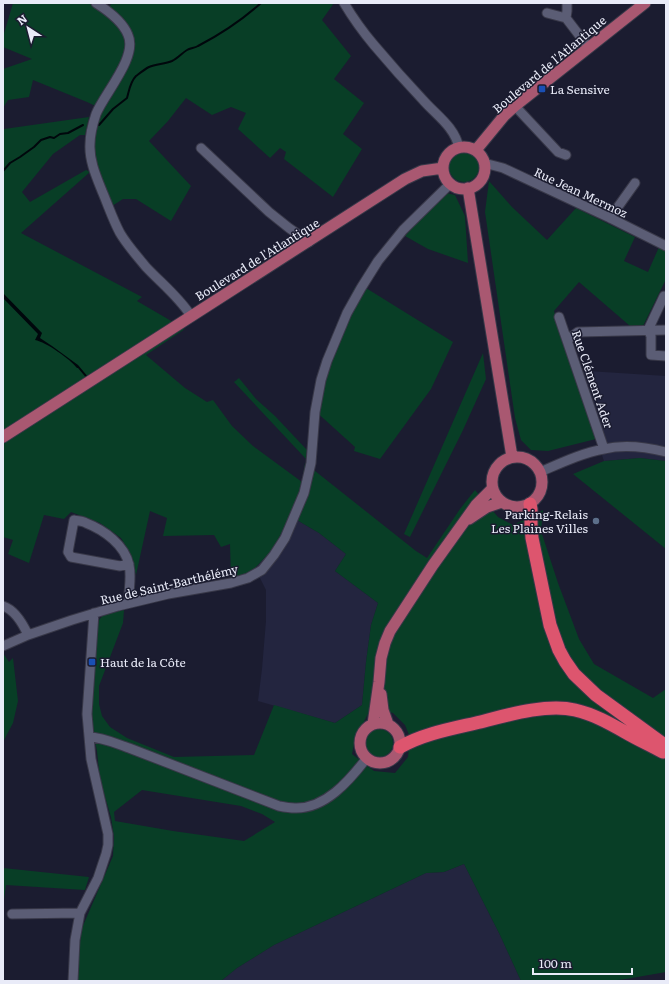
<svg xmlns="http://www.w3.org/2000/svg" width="669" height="984" font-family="Literata,serif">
	<rect width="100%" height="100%" fill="#1b1c30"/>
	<path fill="#23253f" d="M572,370L666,376V461L640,458L604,461Z
		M290,516L319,533L346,554L335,571L378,603L371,625L366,662L362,705L335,723L258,701L262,669L266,621V590L255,568L273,549Z
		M464,864L500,935L521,981H221L237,968L274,945L426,873L444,872Z"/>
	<path fill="#083e26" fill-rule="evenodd" d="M13,3H89L104,13L112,3H334L322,20L351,56L334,79L364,103L343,134L362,149L333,197L284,159L286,152L280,148L270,158L238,129L246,113L231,107L212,115L186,98L168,121L149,141L191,186L171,221L136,199H123L112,206C103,184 92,161 94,137C95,128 100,118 102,109L87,102L33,80L29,97L8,100L3,108V69L32,59L3,47V37Z
		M89,117L85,135H80L53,154L22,192L30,202L86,170L90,172L21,233L142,297L137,301L185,329L146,355L185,388L207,402L213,400L232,426L253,446L302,482L305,463L416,551L427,558L460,509L475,490L498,517L513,525L543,510L541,531L558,583L579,639L594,664L653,698L666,689V972L626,979L608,981H521L500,935L464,864L444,872L426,873L274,945L237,968L221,981H77L79,949L82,928L113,856L114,837L111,817L100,780L97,751L91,721L96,633L99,620L104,614L124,610L123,623L99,686V704L102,716L110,727L127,738L174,757L254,755L274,705L335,723L362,705L366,662L371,625L378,603L335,571L346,554L319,533L290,516L273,549L255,568L245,574L231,578L230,544L221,547L214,535L163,536L167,518L150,511L136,575L130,553L121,538L100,523L71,512L64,519L44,515L29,563L8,554L13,540L3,537V123L4,129ZM371,708L393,713L405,725L410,737L408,757L395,773L374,771L352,754L355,739ZM142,790L241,806L262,814L275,822L244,841L173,831L115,821L114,812Z
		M449 167a15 15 0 1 1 30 0a15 15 0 1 1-30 0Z
		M489,181L512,207L547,240L576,208L635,237L624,261L648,272L659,247L666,250V279L643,326H630L579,282L554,311L572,370L596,439L548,451L531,450L521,440L515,418L485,212Z
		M446,193L455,195L465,216L468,263L428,249L405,236L414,226Z
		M355,287L362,293L366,288L453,342L431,389L380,459L354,451L355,447L313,409L317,378L323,360L338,322Z
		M483,353L486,379L463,430L410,537L404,534Z
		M239,378L256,399L275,416L307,450L306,459L234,382Z
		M640,458L666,461V549L573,474L604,461Z
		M3,653L9,662L13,658L18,701L13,723L3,742Z
		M365 743a14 14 0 1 1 28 0a14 14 0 1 1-28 0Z
		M3,868L89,877L85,890L6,885L3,907Z"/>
	<path fill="#00070c" d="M3,293L42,333L40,338L52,346L78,365L89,378L88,380L78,368H77C70,359 46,342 35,340L38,334L3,298Z"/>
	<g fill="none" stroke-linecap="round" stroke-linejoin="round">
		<path stroke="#00070c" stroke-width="2" d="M99,125L113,109L127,98C129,91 130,82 136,76C140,73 145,69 149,67C156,64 165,64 172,61C178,58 182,53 187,50C190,48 195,48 198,46C221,34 242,20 261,3
			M3,171L10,163L20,157L34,147L41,140L50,137L54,138L60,134L68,133L83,125"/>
		<g stroke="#383848" stroke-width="11">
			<path id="minor" d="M96,3C107,10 123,22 128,35C138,57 104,94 96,114C93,123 90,134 90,144C89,160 96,176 102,191C108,205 113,220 120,233C127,245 137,256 146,267C161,283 179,297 191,316
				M344,3C353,18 363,32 374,45C390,64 406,82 423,100C436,115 455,127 459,148
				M567,3V11L566,18L589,48
				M547,13L566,18
				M515,106L558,152L566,155
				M201,148L269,212L289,228L309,242
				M484,163L503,168L610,218L666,246
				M610,218L635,183
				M664,296L648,330L651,336V355L666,356
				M559,317L604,449
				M567,340L578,332L666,330
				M540,472C561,463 582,453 604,449C625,444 646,447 666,452
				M129,564L120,566L71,557L68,552L74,520C78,521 83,521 86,523C104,530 125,545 129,565C132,578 128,591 129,603
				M3,606C15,610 23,624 28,635
				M3,646L28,635L72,620L118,606L168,594L231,583L248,578L262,570L274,555L285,538L304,493L311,463L315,412L321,380L327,361L347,313L361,288L378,261L403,230L450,184
				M89,737C102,737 117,744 129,748L279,806C284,807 289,808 295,808C325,809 349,781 366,759
				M12,914L80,913
				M73,981L75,940L80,913L98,878L106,854L108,845V834L91,759L87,714L94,613"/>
		</g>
		<g stroke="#383848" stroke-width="13">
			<path id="major" d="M443 168a21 21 0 1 1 42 0a21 21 0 1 1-42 0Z
				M476,150L504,116L515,106L645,3
				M468,188L512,457
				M3,437L405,179L422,171L443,168
				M492 482a25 25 0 1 1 50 0a25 25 0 1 1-50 0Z
				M469,519L487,507L502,502
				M381,694L383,710L388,724
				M360 743a20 20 0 1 1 40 0a20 20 0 1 1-40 0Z
				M373,724L379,682L381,658L385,643L390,631L433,565L476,505L492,489"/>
		</g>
		<g stroke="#383848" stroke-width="15">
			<path id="highway" d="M530,504L531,509V525L532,538L550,625L559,650L565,661L574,674L596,695L666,746
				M400,747C423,734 450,729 476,723C504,716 546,703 575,710C593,714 609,723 625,732C637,739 650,745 663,752"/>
		</g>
		<use href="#minor" stroke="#5b5d75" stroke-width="9"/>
		<use href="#major" stroke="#a95871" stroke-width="11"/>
		<use href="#highway" stroke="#dd556e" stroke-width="13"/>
	</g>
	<g fill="#1a4fb4" stroke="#1b1c30" stroke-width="1.5">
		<rect x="538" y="85" width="8" height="8" rx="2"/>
		<rect x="88" y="658" width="8" height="8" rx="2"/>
	</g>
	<circle fill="#5c6f8a" stroke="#1b1c30" stroke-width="1.5" cx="596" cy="521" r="4"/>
	<g text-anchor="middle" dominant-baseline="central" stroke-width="3" stroke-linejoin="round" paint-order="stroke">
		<g font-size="12" fill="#e9ebf8" stroke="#1b1c30">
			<text transform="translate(549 64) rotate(-40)">Boulevard de l'Atlantique</text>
			<text transform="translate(581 192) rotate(25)">Rue Jean Mermoz</text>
			<text transform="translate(257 259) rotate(-32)">Boulevard de l'Atlantique</text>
			<text transform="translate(593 379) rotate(71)">Rue Clément Ader</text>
			<text transform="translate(169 584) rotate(-13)">Rue de Saint-Barthélémy</text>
		</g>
		<g font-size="12" fill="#e9ebf8" stroke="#1b1c30" text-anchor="start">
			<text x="550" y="89">La Sensive</text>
			<text x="588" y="514" text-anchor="end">Parking-Relais<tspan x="588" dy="14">Les Plaines Villes</tspan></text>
			<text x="100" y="662">Haut de la Côte</text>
		</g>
	</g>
	<rect width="669" height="984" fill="none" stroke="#e9ebf8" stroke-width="8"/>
	<g transform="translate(28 28) rotate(324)" stroke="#1b1c30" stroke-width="3" paint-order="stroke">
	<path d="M0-3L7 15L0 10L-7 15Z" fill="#e9ebf8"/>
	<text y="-6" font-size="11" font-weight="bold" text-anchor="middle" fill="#e9ebf8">N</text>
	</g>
	<path d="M533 968v6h99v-6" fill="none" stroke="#e9ebf8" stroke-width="2"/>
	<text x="539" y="968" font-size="12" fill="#e9ebf8" stroke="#1b1c30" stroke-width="3" paint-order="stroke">100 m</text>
</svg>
